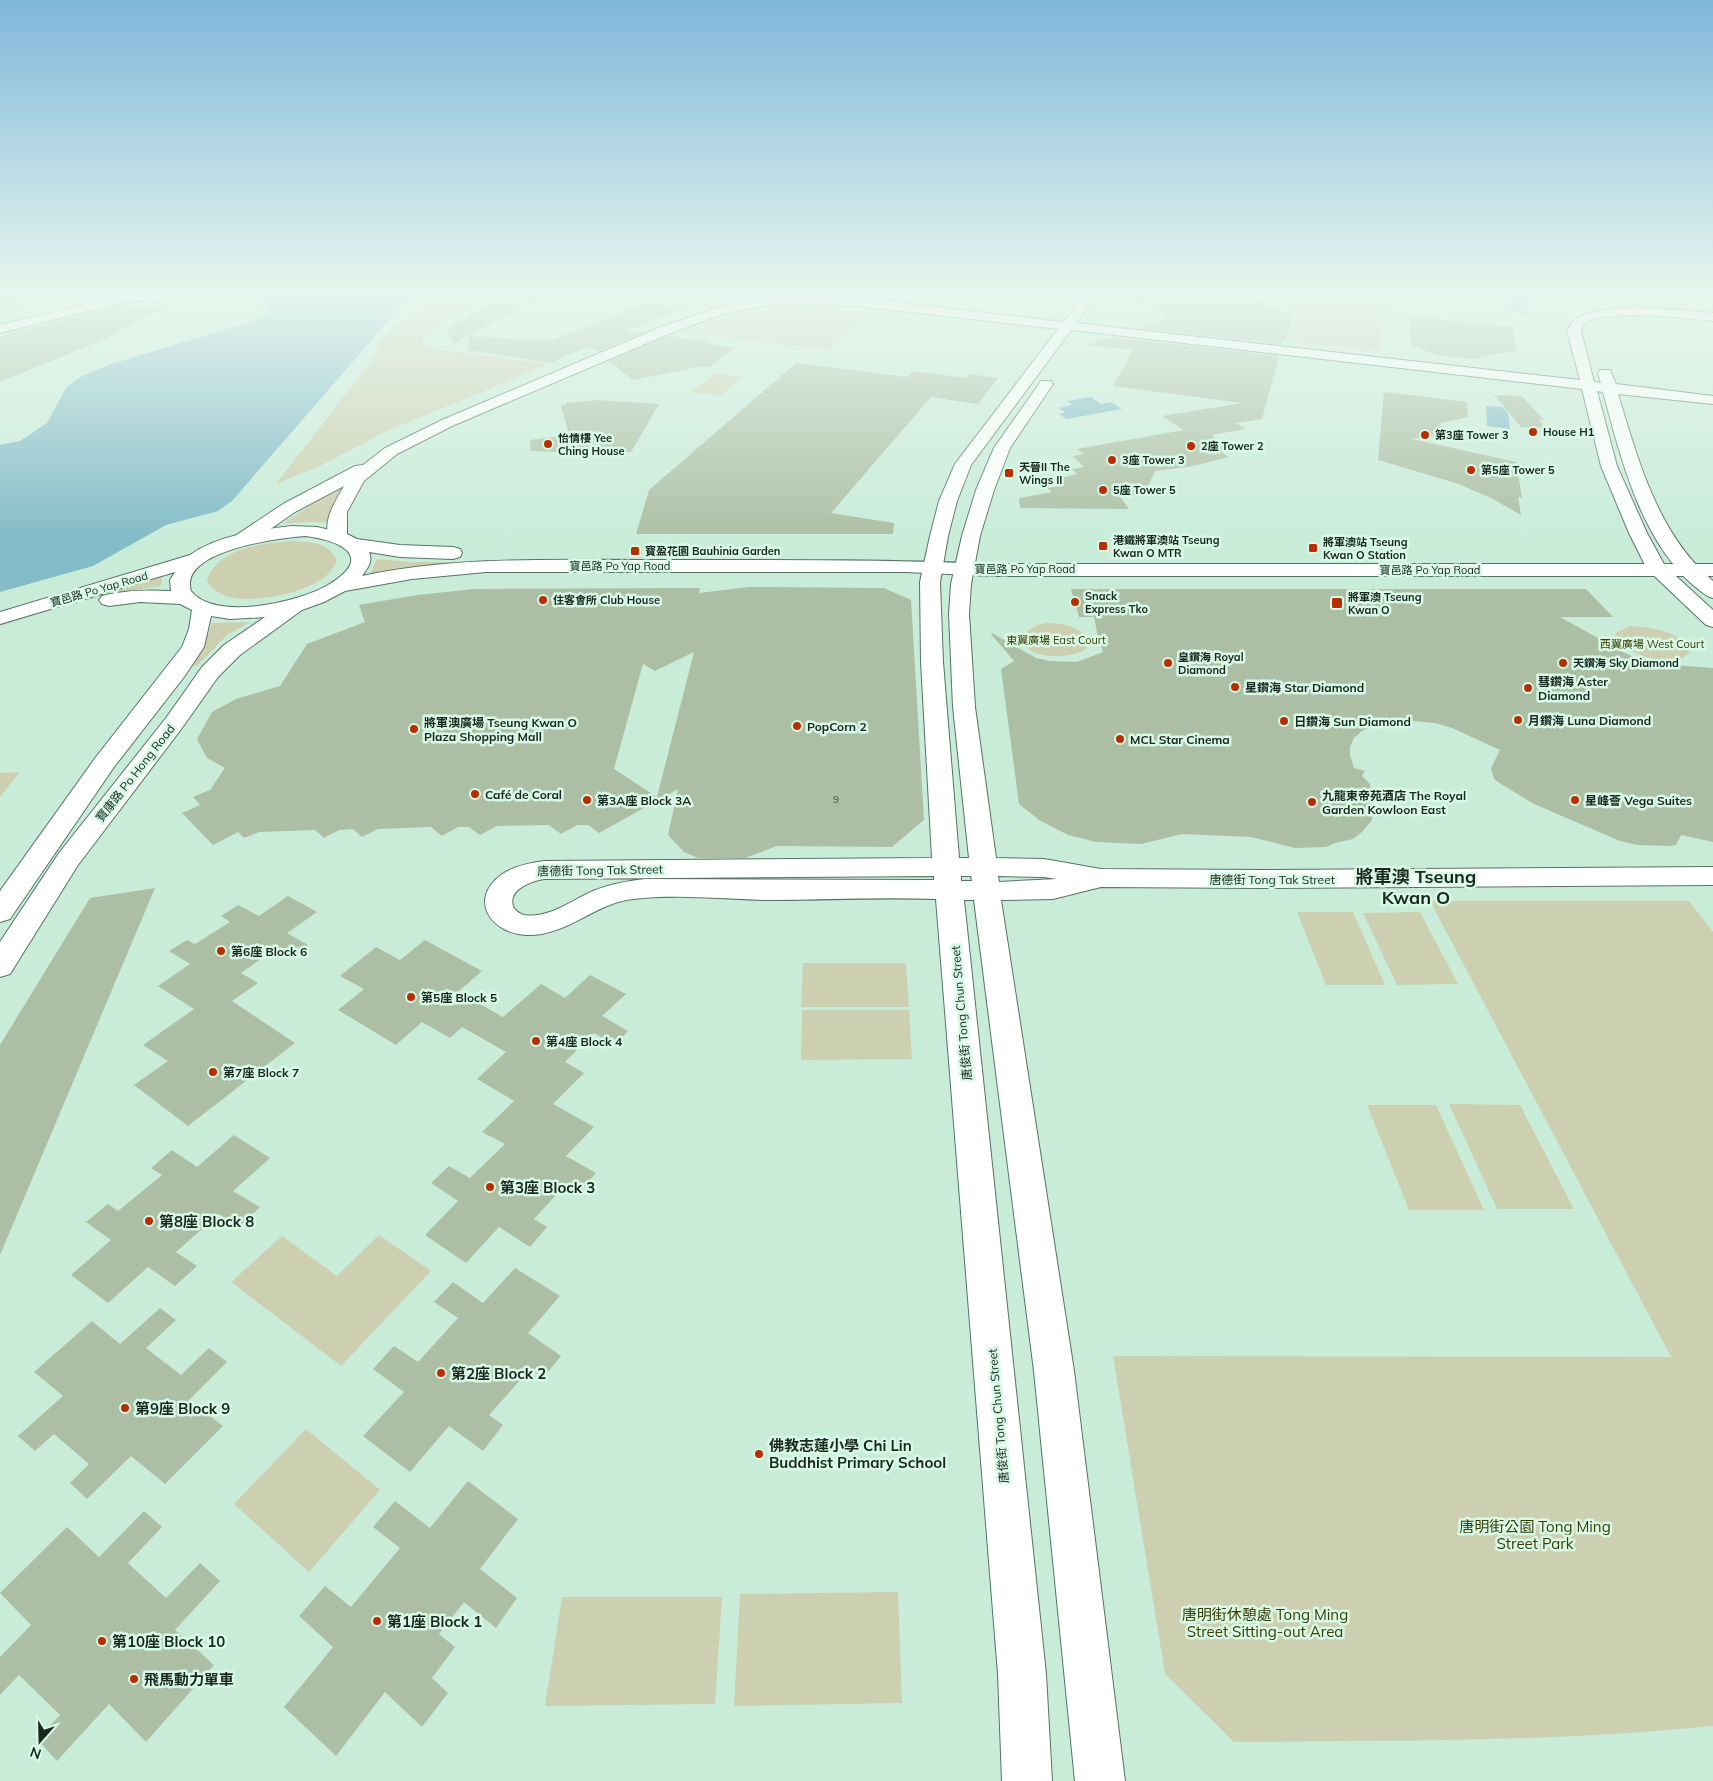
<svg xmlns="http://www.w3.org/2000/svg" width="1713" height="1781" font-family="Mulish,'Noto Sans TC',sans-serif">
	<rect width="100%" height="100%" fill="#c9ecd9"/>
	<path fill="#cdd0b0" d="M0,292H82L0,308Z
		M442,292H500L425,335L422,342L426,345L436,349L550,364L387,431L322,465L276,484L380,350L376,345L394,327Z
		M997,292H1049L1044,299L994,296Z
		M1301,292H1386L1380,351L1287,342Z
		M815,308L872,312L829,350L684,332C730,312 766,309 815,308Z
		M715,374L742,377L720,396L692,392Z
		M343,484H347L334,501L327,523L308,522L282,524Z
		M292,541C309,542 331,542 337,561C332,570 328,576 319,581C295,596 220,613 207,580C218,548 263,543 292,541Z
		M377,559L411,562H513L429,566L370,574Z
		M162,577L161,586C105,593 53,608 0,626V623L76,599Z
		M250,622L227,635L197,666H191L203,647L212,623Z
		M1047,623C1062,623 1077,626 1088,638L1086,649C1071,660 1017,661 1024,633L1037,625Z
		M1631,626C1650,627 1683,631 1689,652C1677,672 1624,655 1615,636L1617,632Z
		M20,772L0,797V773Z
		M1430,901H1689L1713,932V1726C1554,1742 1394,1741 1234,1742L1165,1674L1113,1356L1671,1357Z
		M1297,912H1353L1385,985H1326Z
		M1420,912L1458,984L1397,985L1363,913Z
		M803,963H906L909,1007H801Z
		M802,1010H909L912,1059L801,1060Z
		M1449,1104L1520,1105L1574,1209H1497Z
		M1367,1105H1436L1484,1210H1409Z
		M379,1235L431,1271L341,1366L231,1282L282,1236L337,1276Z
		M306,1429L380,1490L309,1572L234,1504Z
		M898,1592L902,1703L734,1706L740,1594Z
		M562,1597H722L715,1704L545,1706Z"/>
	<path fill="#83bbc7" d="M222,292H422L401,306L232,501L218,511L166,525L93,566L0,592V445L20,441L47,423L66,388L82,376L108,365L250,322L263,317L269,311C260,297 238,295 222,292Z
		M1514,292L1526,293L1528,316C1517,315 1511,308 1501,307L1500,302L1507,303Z
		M1091,397L1101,404L1111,402L1122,409L1066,419L1059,414L1065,412L1058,408L1073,405L1067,401Z
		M1486,406L1502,407L1508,413L1510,429L1487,426Z"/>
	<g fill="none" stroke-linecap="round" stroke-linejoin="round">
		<path stroke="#83bbc7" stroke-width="4" d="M0,298L29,292"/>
	</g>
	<path fill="#acbfa4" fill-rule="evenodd" d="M508,292H549L454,343L446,329Z
		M1117,292H1240L1272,303L1264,305L1293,314L1285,342L1283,341L1282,344L1138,328L1171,317Z
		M646,303L683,308L626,331L642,333L597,352L590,347L562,357L552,363L468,350L469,336L549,341Z
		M124,304L119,311L165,308L98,342L0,382V336Z
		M1410,316L1512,327L1516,350L1472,359L1437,355L1410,344Z
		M668,336L707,341L704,343L734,348L710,367L704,366L633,380L609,361Z
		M1112,337L1279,356L1262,419L1236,423L1245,429L1211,435L1233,450L1221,452L1229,457L1193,466L1155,471L1149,484L1138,495L1121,498L1129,509L1020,508L1019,498L1052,492L1047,488L1065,485L1057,479L1077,474L1072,469L1084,467L1073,456L1084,454L1077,449L1184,430L1162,416L1243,403L1113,386L1133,350L1087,345Z
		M796,363L907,377L913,371L966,378L969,374L998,378L978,404L931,397L831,513L894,523L893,534H636L649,490Z
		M1384,392L1467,402L1468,417L1437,424L1448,429L1445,430L1449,432L1412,439L1516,462L1522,498L1518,497L1521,515L1491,498L1456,483L1378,460Z
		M1494,395L1522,396L1544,420L1538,419L1545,428L1521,427Z
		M597,400L659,404L631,452H626L625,454L531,451L530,440L569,435L561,405H566V403Z
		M749,587L884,588L911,600L924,820L892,847L777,846L745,858H698L684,852L668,835L678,789L599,833L588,825H577L561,834L549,825L497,826L480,835L469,827H458L442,836L431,827L378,829L362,837L353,829L339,830L324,838L315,830L259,832L244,838L238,832L213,845L182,813L200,805L193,797L210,790L225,768L207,758L197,739L212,712L236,699L280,686L307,644L365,622L359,605L417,595L475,589L700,588L699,593ZM694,652L657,797L614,769L643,664L655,671Z
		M1071,589H1586L1613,617H1560L1625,653L1638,659L1660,664L1713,668V842L1681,835L1676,845L1668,846L1637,845L1620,841L1534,804L1501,784L1494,779L1491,768L1500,750L1452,728L1435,723L1401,720L1373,725L1362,731L1354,738L1350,747V755L1354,768L1365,771L1362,776L1370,784L1372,803V820L1362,832L1353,839L1335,843L1326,847L1295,848L1251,837L1182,834L1141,844L1096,842L1068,835L1039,820L1019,804L1001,669L1014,661L991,634L992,633L1036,658L1050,661L1077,662L1103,652L1098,637L1094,617H1079Z
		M155,888L0,1255V1045L90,898Z
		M288,896L317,912L287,933L308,945L291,958L275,949L241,973L258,983L232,1001L295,1043L188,1126L134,1085L168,1061L143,1045L194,1009L158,986L190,964L169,951L187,940L195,944L230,922L221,916L238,905L259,916Z
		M425,940L482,971L458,992L503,1017L541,984L565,998L590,975L626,994L602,1016L628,1031L615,1045L594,1033L565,1062L584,1073L553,1104L594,1127L566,1156L596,1173L581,1190L568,1182L534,1219L547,1227L530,1247L499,1227L466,1263L425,1235L458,1201L431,1183L449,1166L470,1178L505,1144L482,1132L514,1101L477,1079L506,1052L462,1027L450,1038L422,1022L396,1045L338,1010L364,989L340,976L376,947L400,960Z
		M234,1135L270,1158L233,1191L260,1207L239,1227L219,1214L176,1252L197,1266L175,1286L148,1267L108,1303L71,1275L111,1240L86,1222L108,1204L118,1211L162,1175L151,1168L172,1150L197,1167Z
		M515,1268L560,1296L528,1333L561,1356L543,1378L530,1369L489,1415L503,1425L483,1451L449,1426L410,1472L363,1436L404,1392L373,1369L394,1346L418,1362L458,1318L434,1302L453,1282L483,1303Z
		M160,1308L176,1320L146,1348L181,1375L209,1348L227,1362L189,1400L223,1426L165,1484L131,1456L87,1499L70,1483L89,1464L54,1434L35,1451L18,1436L63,1396L34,1372L92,1321L120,1344Z
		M468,1481L518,1519L480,1569L517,1598L496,1628L464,1602L439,1634L455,1647L432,1678L448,1693L422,1727L385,1692L336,1756L284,1707L333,1647L299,1616L325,1586L351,1607L400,1548L373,1527L395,1501L430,1528Z
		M144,1511L162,1527L128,1563L166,1598L200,1563L220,1581L175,1630L214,1665L146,1742L109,1704L57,1761L37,1739L60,1715L19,1675L0,1695V1657L31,1625L0,1593L67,1527L99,1557Z"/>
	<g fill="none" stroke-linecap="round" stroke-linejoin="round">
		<g stroke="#557464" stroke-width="2">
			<path id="minor" d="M137,292H158L155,295H157L184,292L178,298L168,301L157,302L133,300L0,333V325Z
				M1087,292H1099L1076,323L1580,380L1567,331C1570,327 1573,321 1576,319C1603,300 1681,310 1713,313V321C1688,318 1604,308 1585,324C1583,326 1582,329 1581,331L1594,382L1601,383L1598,373L1600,370H1610L1616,384L1713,396V404L1618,394C1638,460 1658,535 1713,581V598C1705,596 1701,591 1694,586C1640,539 1621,458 1603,392L1597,391L1617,466L1647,533L1665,566L1713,610V627L1706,625L1647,569L1629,533L1601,466L1582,389L1071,330L971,465L957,501L948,536L940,582L943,662L959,858H969L953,707L949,614L951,584L962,536L976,490L994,448L1041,381H1051L1053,384L1010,448L994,490L980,536L971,584L969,614L975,707L996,858L1044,859L1101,869L1264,870L1713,867V885L1264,888L1101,887L1053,899L1001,900L1074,1371L1125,1781H1075L1034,1371L974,900H964L1046,1674L1052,1781H1002L998,1674L936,899C879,897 823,900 766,900C722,899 677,894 633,899C595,903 566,937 526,935C491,933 468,900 501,875C513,866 530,863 544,861L932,858L921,662L920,582L930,536L939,501L955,464L1058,329L857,306L792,304L763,306L723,314L671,333L452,426L397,454L364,481L347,512V536L345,540L338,542L331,540C320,524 336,500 344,486L295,512L249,544L242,546L235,544L233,540L235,536L283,504L355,466L363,465L385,448L442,420L661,327L716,308L763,298L792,296L857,298L1064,322ZM934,876V880L646,879C627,881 610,884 593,891C572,900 549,919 524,915C520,914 514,910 513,906C508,889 532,881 544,879ZM961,876H971L972,881H961ZM998,876L1044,877L1057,879L999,882Z"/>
		</g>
		<g stroke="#557464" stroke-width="2">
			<path id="major" d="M292,526L317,527L347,534L357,539L400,545L453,547L460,549L462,553L460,557L453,559L400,557L369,552C373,561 368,568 362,576C457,556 554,560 651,560C765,560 878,559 991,564H1713V576H991L905,572H486L412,579L345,591L324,602L302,610L240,655L218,677L182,728L78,865L10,974L0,977V942L59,853L166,718L202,667L224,645L265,617L230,619L211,616L204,647L184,677L114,767L10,919L0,922V891L96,757L182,647L189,629L192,610L180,604L140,602L109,606L102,604L99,600L102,596C125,590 147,590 171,591L170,580L175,572L0,624V612L190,555C218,535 259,530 292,526ZM306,536C342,541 375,557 328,585C299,602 215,622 191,591C178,550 280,538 306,536Z"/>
		</g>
		<use href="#minor" fill="#fff" fill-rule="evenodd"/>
		<use href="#major" fill="#fff" fill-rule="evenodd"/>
	</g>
	<linearGradient id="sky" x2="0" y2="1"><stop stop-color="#7fb7db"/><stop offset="0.54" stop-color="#e7f6ee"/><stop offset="1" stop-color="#e7f6ee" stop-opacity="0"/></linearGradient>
	<rect width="1713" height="541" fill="url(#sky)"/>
	<g fill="#b82e00" stroke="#d7f9e6" stroke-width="2">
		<circle cx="1533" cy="432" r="5"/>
		<circle cx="1425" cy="435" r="5"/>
		<circle cx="548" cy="444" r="5"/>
		<circle cx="1191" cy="446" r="5"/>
		<circle cx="1112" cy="460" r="5"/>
		<circle cx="1471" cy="470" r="5"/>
		<rect x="1004" y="468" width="10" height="10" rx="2.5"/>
		<circle cx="1103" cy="490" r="5"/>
		<rect x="1098" y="541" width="10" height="10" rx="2.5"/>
		<rect x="1308" y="543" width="10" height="10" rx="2.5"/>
		<rect x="630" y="546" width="10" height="10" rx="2.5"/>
		<circle cx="543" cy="600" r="5"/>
		<circle cx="1075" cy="602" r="5"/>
		<rect x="1331" y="597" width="12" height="12" rx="2.5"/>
		<circle cx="1168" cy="663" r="5"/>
		<circle cx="1563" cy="663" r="5"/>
		<circle cx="1235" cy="687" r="5"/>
		<circle cx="1528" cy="688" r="5"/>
		<circle cx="1518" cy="720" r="5"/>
		<circle cx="1284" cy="721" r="5"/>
		<circle cx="797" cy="726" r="5"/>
		<circle cx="414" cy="729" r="5"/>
		<circle cx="1120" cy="739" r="5"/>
		<circle cx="475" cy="794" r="5"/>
		<circle cx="587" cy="800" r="5"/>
		<circle cx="1575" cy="800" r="5"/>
		<circle cx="1312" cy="802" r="5"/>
		<circle cx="221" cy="951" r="5"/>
		<circle cx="411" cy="997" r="5"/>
		<circle cx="536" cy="1041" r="5"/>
		<circle cx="213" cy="1072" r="5"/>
		<circle cx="490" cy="1187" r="5"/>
		<circle cx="149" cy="1221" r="5"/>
		<circle cx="441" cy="1373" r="5"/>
		<circle cx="125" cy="1408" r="5"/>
		<circle cx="759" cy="1454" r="5"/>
		<circle cx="377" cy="1621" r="5"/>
		<circle cx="102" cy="1641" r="5"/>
		<circle cx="134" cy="1679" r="5"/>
	</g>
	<g text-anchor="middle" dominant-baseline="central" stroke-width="5" stroke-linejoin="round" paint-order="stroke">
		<g font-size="10" fill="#3f4e42">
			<text x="836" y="799">9</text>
		</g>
		<g font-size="11" font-weight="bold" fill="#1b2821" stroke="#d7f9e6" text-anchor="start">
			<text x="1543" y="432">House H1</text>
			<text x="1435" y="435">第3座 Tower 3</text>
			<text x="558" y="438">怡情樓 Yee<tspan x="558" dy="13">Ching House</tspan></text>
			<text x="1201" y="446">2座 Tower 2</text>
			<text x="1122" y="460">3座 Tower 3</text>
			<text x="1019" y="467">天晉II The<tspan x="1019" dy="13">Wings II</tspan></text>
			<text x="1481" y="470">第5座 Tower 5</text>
			<text x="1113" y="490">5座 Tower 5</text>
			<text x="1113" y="540">港鐵將軍澳站 Tseung<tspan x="1113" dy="13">Kwan O MTR</tspan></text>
			<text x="1323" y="542">將軍澳站 Tseung<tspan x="1323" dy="13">Kwan O Station</tspan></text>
			<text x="645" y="551">寶盈花園 Bauhinia Garden</text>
			<text x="1085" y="596">Snack<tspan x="1085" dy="13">Express Tko</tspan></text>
			<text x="1348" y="597">將軍澳 Tseung<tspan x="1348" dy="13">Kwan O</tspan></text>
			<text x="553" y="600">住客會所 Club House</text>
			<text x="1178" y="657">皇鑽海 Royal<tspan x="1178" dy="13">Diamond</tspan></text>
			<text x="1573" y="663">天鑽海 Sky Diamond</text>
		</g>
		<g font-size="11" fill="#1b2821" stroke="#d7f9e6">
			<text x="620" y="566">寶邑路 Po Yap Road</text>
			<text x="1025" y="569">寶邑路 Po Yap Road</text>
			<text x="1430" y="570">寶邑路 Po Yap Road</text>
			<text transform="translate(99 589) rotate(-16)">寶邑路 Po Yap Road</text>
		</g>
		<g font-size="11" fill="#3c3d05" stroke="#d7f9e6">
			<text x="1056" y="640">東翼廣場 East Court</text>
			<text x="1652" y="644">西翼廣場 West Court</text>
		</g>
		<g font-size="12" font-weight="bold" fill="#1b2821" stroke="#d7f9e6" text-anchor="start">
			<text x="1538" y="681">彗鑽海 Aster<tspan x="1538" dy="14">Diamond</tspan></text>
			<text x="1245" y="687">星鑽海 Star Diamond</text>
			<text x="1528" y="720">月鑽海 Luna Diamond</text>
			<text x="1294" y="721">日鑽海 Sun Diamond</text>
			<text x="424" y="722">將軍澳廣場 Tseung Kwan O<tspan x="424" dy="14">Plaza Shopping Mall</tspan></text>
			<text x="807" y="726">PopCorn 2</text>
			<text x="1130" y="739">MCL Star Cinema</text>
			<text x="485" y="794">Café de Coral</text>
			<text x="1322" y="795">九龍東帝苑酒店 The Royal<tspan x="1322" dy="14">Garden Kowloon East</tspan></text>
			<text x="597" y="800">第3A座 Block 3A</text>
			<text x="1585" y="800">星峰薈 Vega Suites</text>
			<text x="231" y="951">第6座 Block 6</text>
			<text x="421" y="997">第5座 Block 5</text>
			<text x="546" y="1041">第4座 Block 4</text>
			<text x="223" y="1072">第7座 Block 7</text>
		</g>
		<g font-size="12" fill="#1b2821" stroke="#d7f9e6">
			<text transform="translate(135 773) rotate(-52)">寶康路 Po Hong Road</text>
			<text transform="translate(600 870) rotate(-1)">唐德街 Tong Tak Street</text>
			<text x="1272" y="879">唐德街 Tong Tak Street</text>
			<text transform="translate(961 1013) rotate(-95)">唐俊街 Tong Chun Street</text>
			<text transform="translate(998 1416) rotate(-95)">唐俊街 Tong Chun Street</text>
		</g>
		<g font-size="15" font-weight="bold" fill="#1b2821" stroke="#d7f9e6" text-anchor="start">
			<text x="500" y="1187">第3座 Block 3</text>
			<text x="159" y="1221">第8座 Block 8</text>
			<text x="451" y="1373">第2座 Block 2</text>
			<text x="135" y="1408">第9座 Block 9</text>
			<text x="769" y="1445">佛教志蓮小學 Chi Lin<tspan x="769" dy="17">Buddhist Primary School</tspan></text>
			<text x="387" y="1621">第1座 Block 1</text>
			<text x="112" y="1641">第10座 Block 10</text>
			<text x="144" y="1679">飛馬動力單車</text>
		</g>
		<g font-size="15" fill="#3c3d05" stroke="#d7f9e6">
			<text x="1535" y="1526">唐明街公園 Tong Ming<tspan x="1535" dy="17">Street Park</tspan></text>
			<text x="1265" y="1614">唐明街休憩處 Tong Ming<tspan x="1265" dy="17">Street Sitting-out Area</tspan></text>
		</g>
		<g font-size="18" font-weight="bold" fill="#1b2821" stroke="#d7f9e6">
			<text x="1416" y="876">將軍澳 Tseung<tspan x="1416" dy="21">Kwan O</tspan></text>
		</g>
	</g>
	<g transform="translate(40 1741) rotate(200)" stroke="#d7f9e6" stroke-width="4" paint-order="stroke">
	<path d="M0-4L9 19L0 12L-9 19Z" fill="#1b2821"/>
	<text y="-8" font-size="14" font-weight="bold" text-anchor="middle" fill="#1b2821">N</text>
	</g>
</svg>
